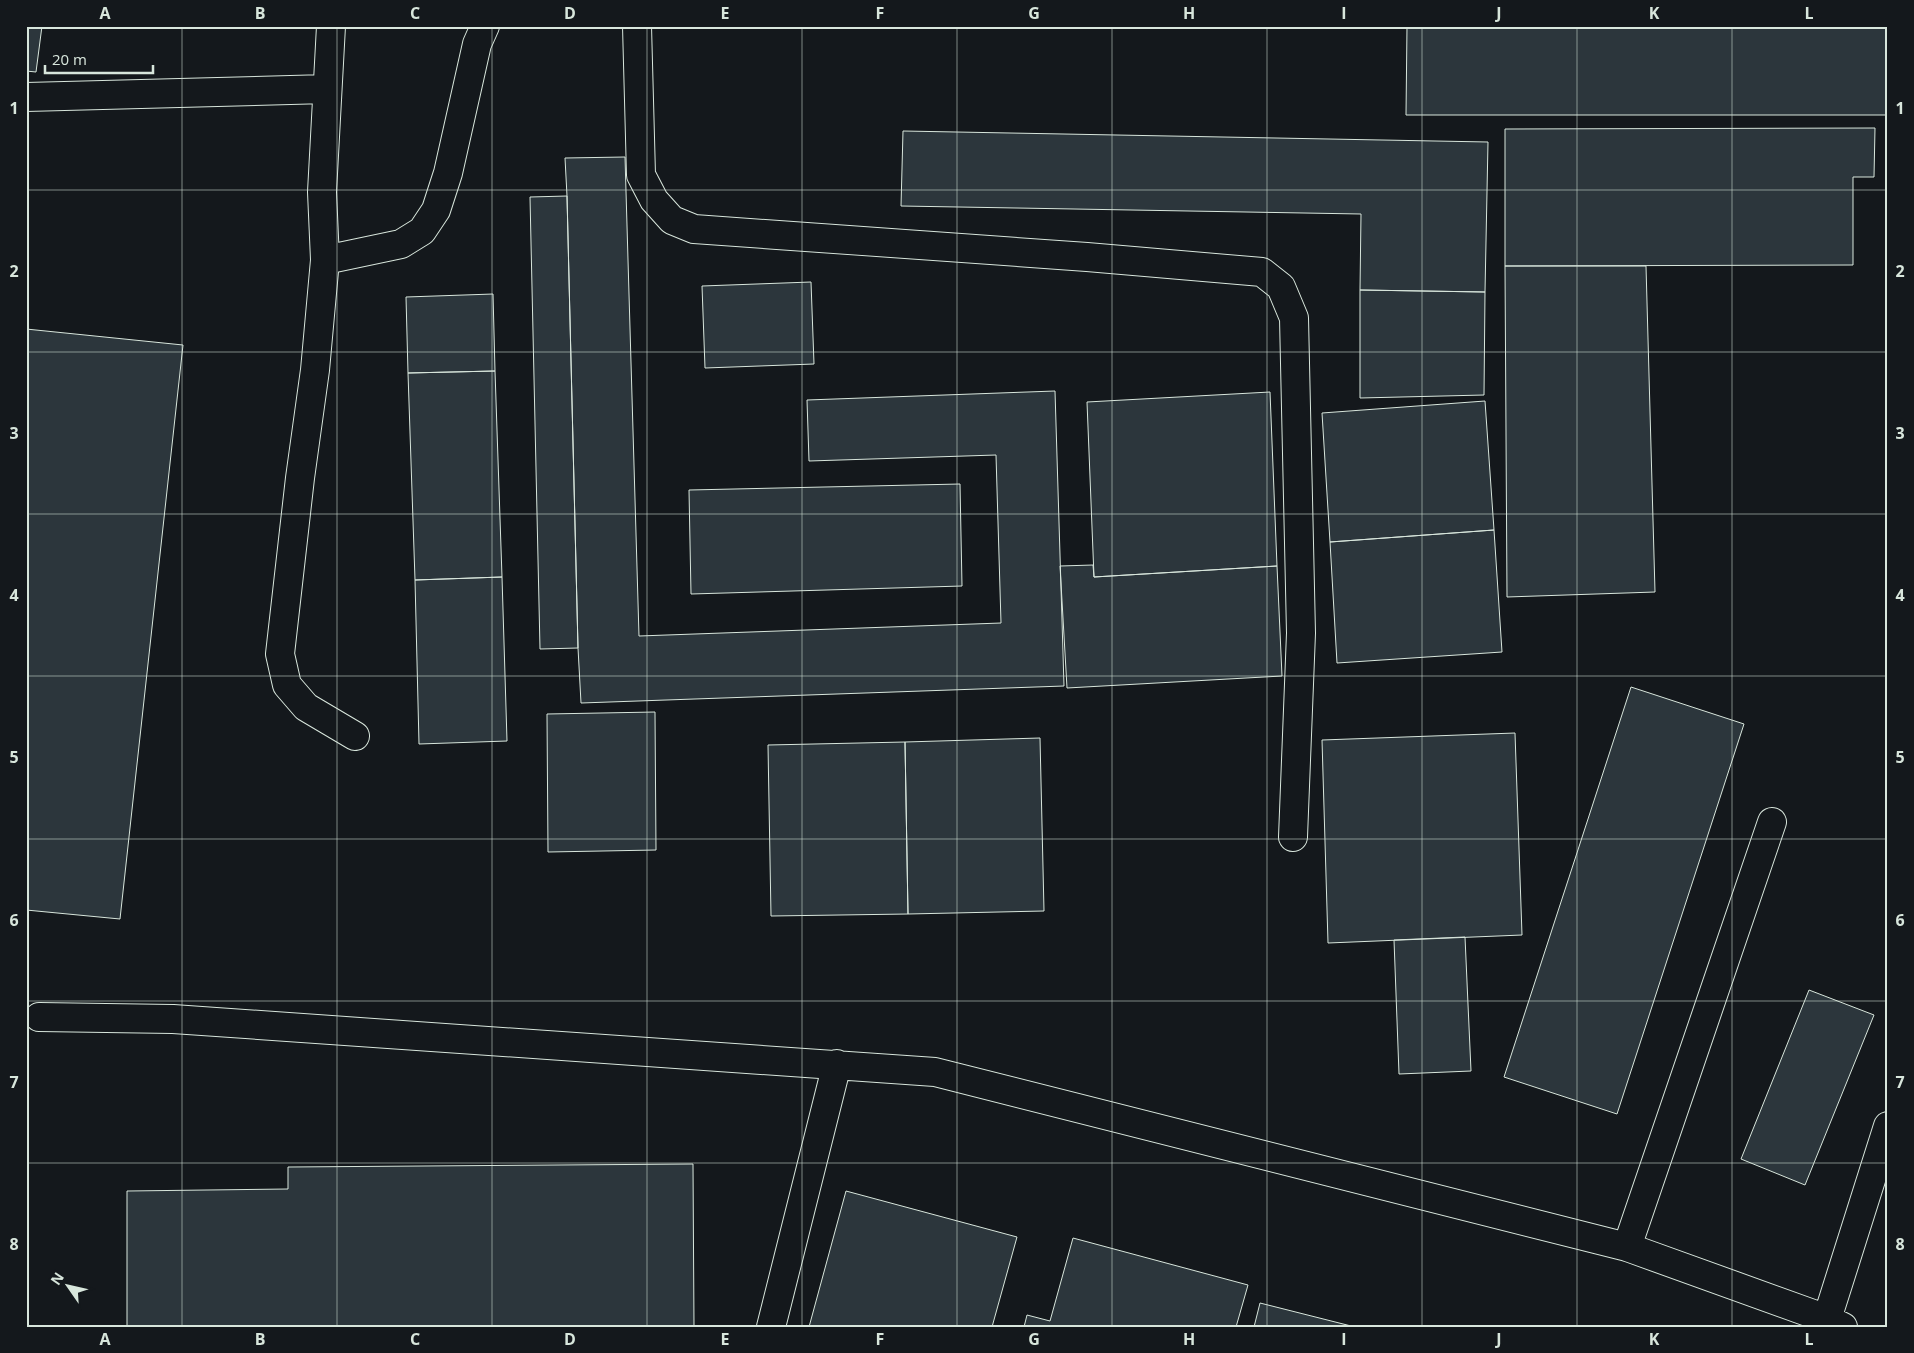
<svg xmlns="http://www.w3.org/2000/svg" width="1914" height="1353" font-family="'Open Sans',sans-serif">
	<rect width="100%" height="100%" fill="#14181c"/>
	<path fill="#2c363c" stroke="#d8e6dc" d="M26,26H42L36,72L26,71Z
		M1407,26H1888V115H1406Z
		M1875,128L1874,177H1853V265L1505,266V129Z
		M903,131L1488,142L1485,292L1360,290L1361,214L901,206Z
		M625,157L639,636L1001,623L996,455L809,461L807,400L1055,391L1064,686L581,703L578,648L567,196L565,158Z
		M567,196L578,648L540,649L530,197Z
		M1505,266H1646L1655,592L1507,597Z
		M811,282L814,364L705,368L702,286Z
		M1360,290L1485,292L1484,395L1360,398Z
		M493,294L495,371L408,373L406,297Z
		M26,329L183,345L120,919L26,910Z
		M495,371L502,577L415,580L408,373Z
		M1270,392L1277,566L1094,577L1087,402Z
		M1485,401L1494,530L1330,542L1322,413Z
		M960,484L962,586L691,594L689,490Z
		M1494,530L1502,652L1337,663L1330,542Z
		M1093,565L1094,577L1277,566L1282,676L1067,688L1060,566Z
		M502,577L507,741L419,744L415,580Z
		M1631,687L1744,724L1617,1114L1504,1077Z
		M655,712L656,850L548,852L547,714Z
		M1515,733L1522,935L1328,943L1322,740Z
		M1040,738L1044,911L908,914L905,742Z
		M905,742L908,914L771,916L768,745Z
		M1465,937L1471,1071L1399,1074L1394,940Z
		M1809,990L1874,1015L1805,1185L1741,1159Z
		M693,1164L694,1327H127V1191L288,1189V1167Z
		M846,1191L1017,1237L992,1327H809Z
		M1073,1238L1248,1285L1236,1327H1024L1027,1315L1050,1321Z
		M1260,1303L1355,1327H1254Z"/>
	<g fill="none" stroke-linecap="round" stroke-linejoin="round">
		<g stroke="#d8e6dc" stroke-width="30">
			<path id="minor" d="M331,26L322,192L325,260L315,370L300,478L280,654L287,685L306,707L355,736
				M637,26L641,175L654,200L672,220L694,229L1087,257L1262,272L1281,287L1294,318L1301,633L1293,837
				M26,97L327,89
				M325,260L401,244L422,231L436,210L448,173L477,44L485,26
				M39,1017L173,1019L935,1072L1627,1247L1827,1319L1843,1327
				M1627,1247L1772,822
				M1827,1319L1888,1126
				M771,1327L837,1064"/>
		</g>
		<use href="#minor" stroke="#14181c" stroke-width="28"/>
	</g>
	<path fill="none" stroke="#d8e6dc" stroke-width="1" stroke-opacity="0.55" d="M182,26V1327M337,26V1327M492,26V1327M647,26V1327M802,26V1327M957,26V1327M1112,26V1327M1267,26V1327M1422,26V1327M1577,26V1327M1732,26V1327M26,190H1888M26,352H1888M26,514H1888M26,676H1888M26,839H1888M26,1001H1888M26,1163H1888"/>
	<rect width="1914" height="1353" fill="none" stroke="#14181c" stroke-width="55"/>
	<g transform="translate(68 1286) rotate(304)" stroke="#14181c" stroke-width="4" paint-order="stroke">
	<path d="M0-4L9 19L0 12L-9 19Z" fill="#d8e6dc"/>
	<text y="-8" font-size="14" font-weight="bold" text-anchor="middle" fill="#d8e6dc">N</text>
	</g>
	<path d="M45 65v8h108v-8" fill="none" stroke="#d8e6dc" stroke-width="2.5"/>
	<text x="52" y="65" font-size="15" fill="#d8e6dc" stroke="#14181c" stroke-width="4" paint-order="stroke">20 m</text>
	<rect x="28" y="28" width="1858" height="1298" fill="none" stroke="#d8e6dc" stroke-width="2"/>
	<g font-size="16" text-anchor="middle" font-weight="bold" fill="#d8e6dc">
		<text x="105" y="19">A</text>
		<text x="260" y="19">B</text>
		<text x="415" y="19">C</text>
		<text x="570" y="19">D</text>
		<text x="725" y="19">E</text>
		<text x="880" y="19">F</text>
		<text x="1034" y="19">G</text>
		<text x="1189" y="19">H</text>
		<text x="1344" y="19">I</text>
		<text x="1499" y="19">J</text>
		<text x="1654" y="19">K</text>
		<text x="1809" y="19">L</text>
		<text x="14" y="114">1</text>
		<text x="1900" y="114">1</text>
		<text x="14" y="277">2</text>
		<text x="1900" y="277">2</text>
		<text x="14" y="439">3</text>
		<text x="1900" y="439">3</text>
		<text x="14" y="601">4</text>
		<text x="1900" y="601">4</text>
		<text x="14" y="763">5</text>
		<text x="1900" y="763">5</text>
		<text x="14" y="926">6</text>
		<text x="1900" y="926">6</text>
		<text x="14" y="1088">7</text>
		<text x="1900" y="1088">7</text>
		<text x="14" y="1250">8</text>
		<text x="1900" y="1250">8</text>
		<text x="105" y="1345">A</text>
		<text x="260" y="1345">B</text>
		<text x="415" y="1345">C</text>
		<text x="570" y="1345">D</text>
		<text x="725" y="1345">E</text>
		<text x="880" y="1345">F</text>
		<text x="1034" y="1345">G</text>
		<text x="1189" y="1345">H</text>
		<text x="1344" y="1345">I</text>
		<text x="1499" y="1345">J</text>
		<text x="1654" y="1345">K</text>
		<text x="1809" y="1345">L</text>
	</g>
</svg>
